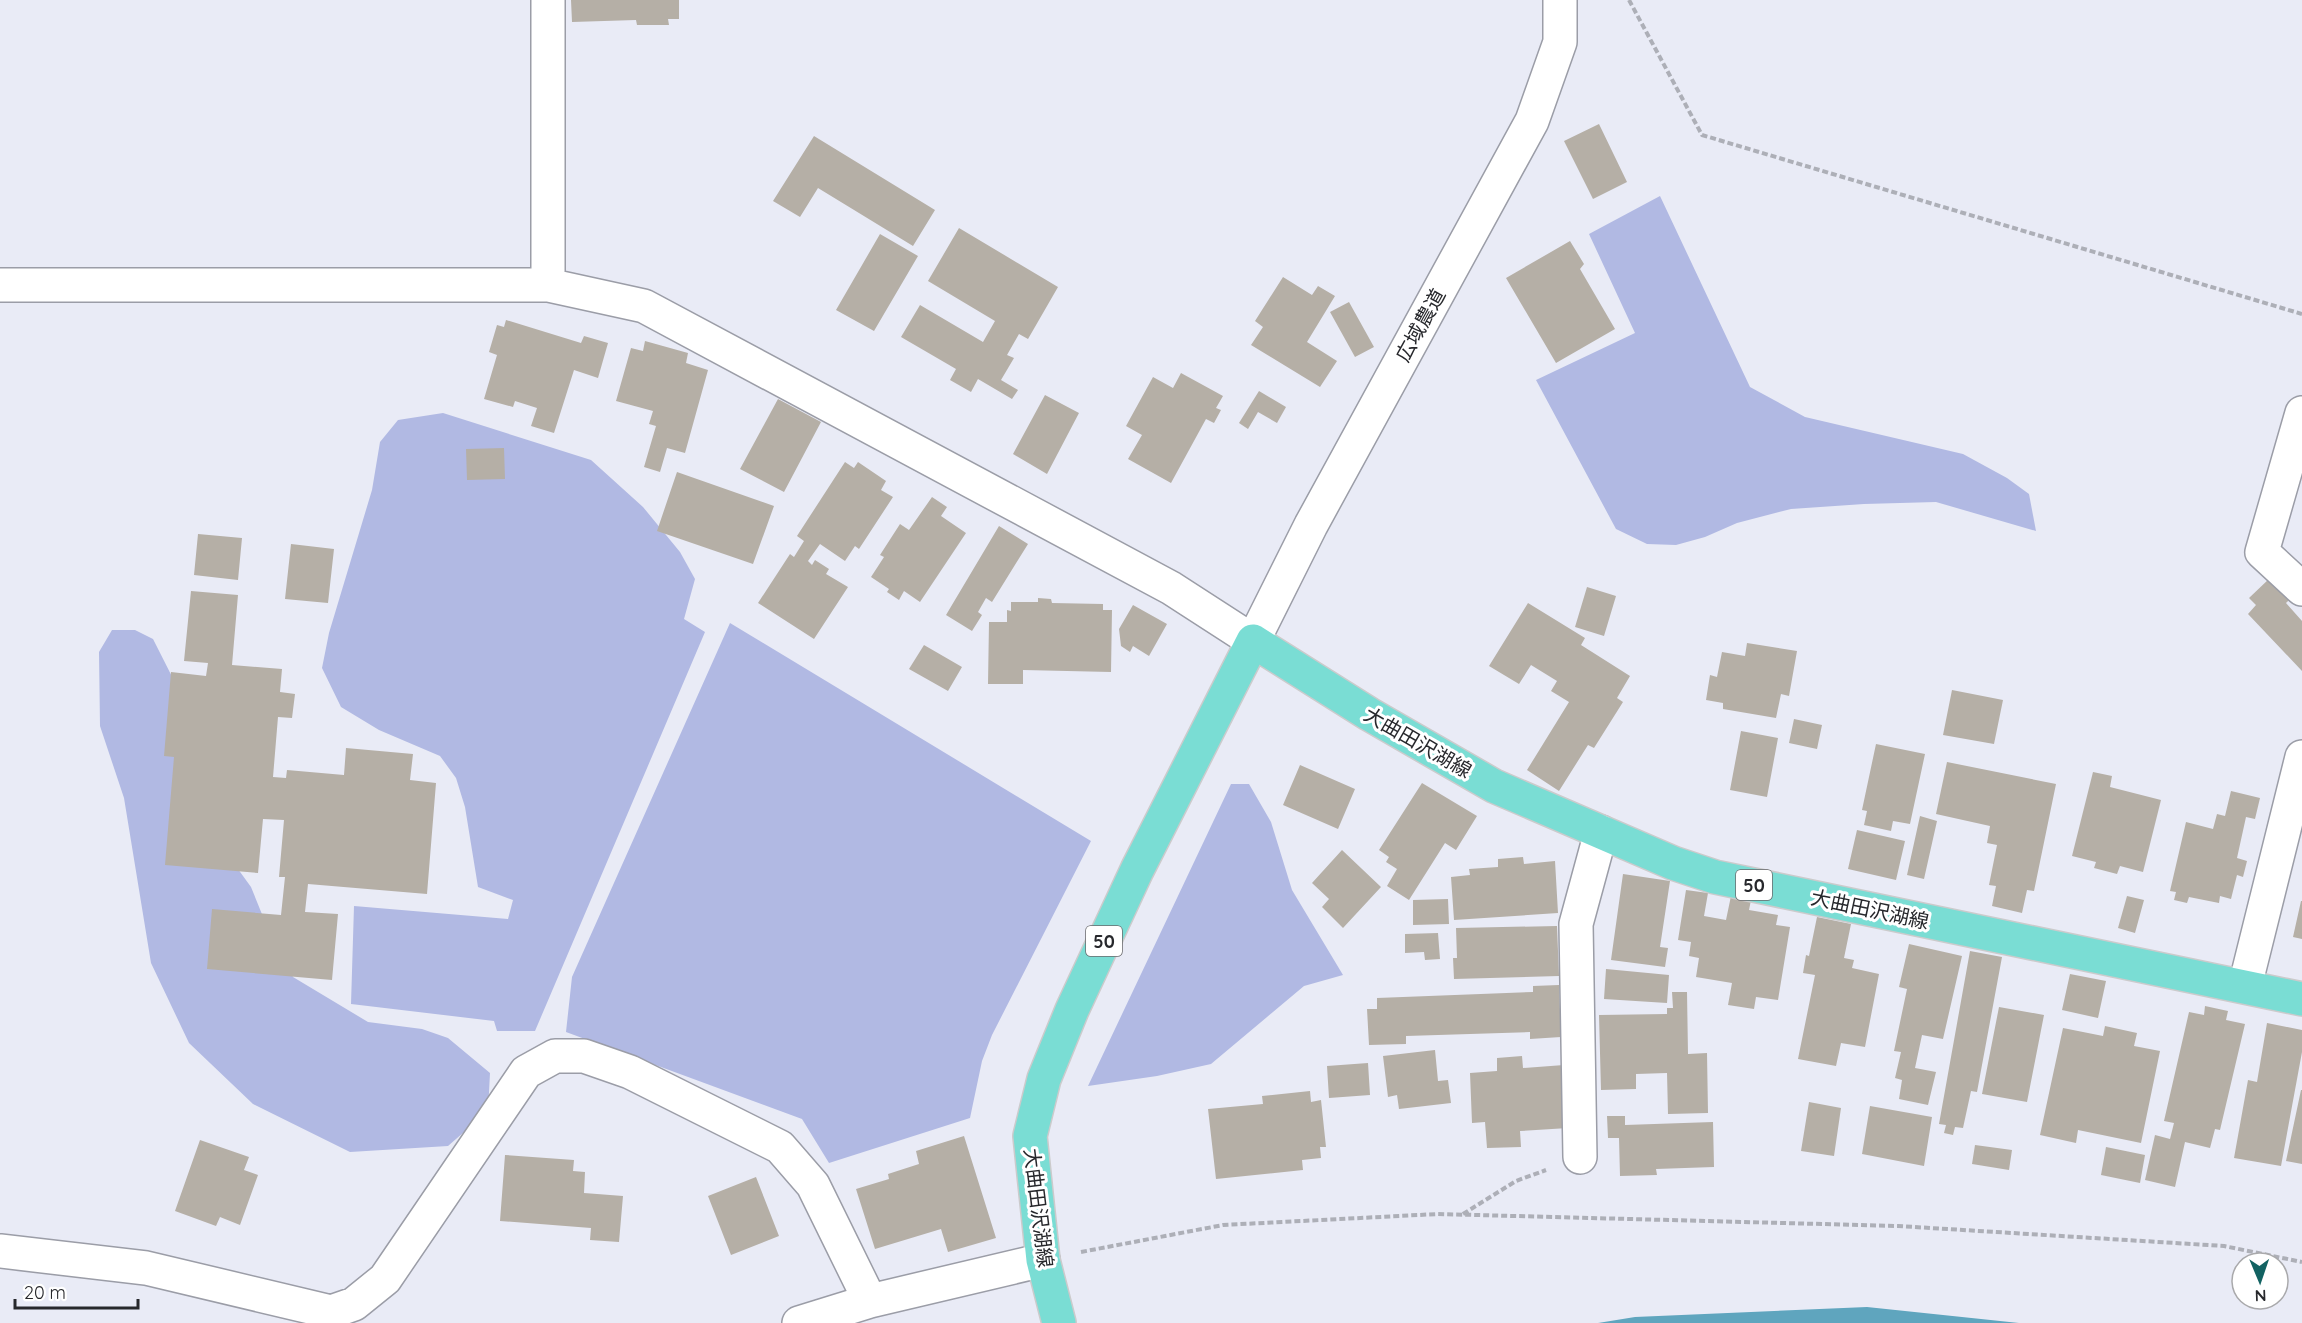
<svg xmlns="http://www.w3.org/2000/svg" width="2302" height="1323" font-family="Quicksand,'Noto Sans JP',sans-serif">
	<rect width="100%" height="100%" fill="#e9ebf6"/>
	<path fill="#b1b9e3" d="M1660,196L1750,387L1805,417L1963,454L2007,478L2029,494L2036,531L1936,502L1864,504L1791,509L1737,523L1705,537L1676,545L1647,544L1616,529L1536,380L1635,333L1589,234Z
		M443,413L591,460L643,507L680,552L695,579L684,619L705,632L535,1031H497L494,1021L351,1004L354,906L508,919L513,900L478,887L465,807L456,778L440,756L379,730L341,707L322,668L329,633L372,490L380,442L398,420Z
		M730,623L1091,841L992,1035L982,1061L970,1118L829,1163L802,1119L566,1032L572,977Z
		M112,630H135L153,639L196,724L222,847L251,887L270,934L293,977L368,1022L422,1029L448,1038L490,1073L488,1111L448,1146L350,1152L253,1104L189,1043L151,963L124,798L100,726L99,652Z
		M1231,784H1249L1271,822L1292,890L1343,975L1304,986L1211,1064L1157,1076L1088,1086Z"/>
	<path fill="#5fa5be" d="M1867,1307L2019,1323H1598L1635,1317Z"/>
	<path fill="#b5afa6" d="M571,0H679V19H668L669,25H637L636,20L572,22Z
		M1599,124L1627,182L1593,199L1564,141Z
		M814,136L935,210L913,246L818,188L800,217L773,201Z
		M959,228L1058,287L1028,339L1019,334L1007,355L1014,358L1001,380L1018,390L1012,399L978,379L971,392L950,380L956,369L901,337L920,305L983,342L995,321L928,281Z
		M880,234L918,256L874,331L836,310Z
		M1570,241L1584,264L1580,269L1615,329L1556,363L1506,278Z
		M1283,277L1312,295L1318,286L1335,296L1307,342L1337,361L1320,387L1251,345L1263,327L1255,321Z
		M1349,302L1374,347L1355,357L1330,312Z
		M506,320L581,343L584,336L608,343L598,378L574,370L554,433L531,426L537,408L515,401L513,407L484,399L497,355L489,352L497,325L504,327Z
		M645,341L688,353L686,363L708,370L685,453L667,448L660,472L644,467L656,426L649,424L653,411L616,401L631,348L643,351Z
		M1181,373L1223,396L1216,408L1221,410L1214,423L1206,419L1171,483L1128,459L1142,435L1126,426L1153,377L1173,388Z
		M1259,391L1286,407L1277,423L1258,412L1248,429L1239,423Z
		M1045,395L1079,413L1047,474L1013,454Z
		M778,399L821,422L784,492L740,469Z
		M504,448L505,479L467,480L466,449Z
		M845,462L854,468L858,462L886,481L881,490L893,497L859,549L855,546L845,561L820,544L808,561L812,565L815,560L829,569L826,574L848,587L814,639L758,603L790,554L794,557L804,541L797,536Z
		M677,472L774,506L753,564L657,531Z
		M932,497L947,507L941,516L966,533L920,602L904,591L899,600L887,592L889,589L871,577L884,557L880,555L900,524L909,530Z
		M999,526L1028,544L992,602L986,598L978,612L982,615L972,631L946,615Z
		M198,534L242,538L238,580L194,575Z
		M291,544L334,549L328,603L285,599Z
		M2270,578L2289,600L2286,603L2302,621V671L2248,614L2256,605L2249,598Z
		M1587,587L1616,596L1604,636L1575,627Z
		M191,591L238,595L232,665L282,669L280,692L295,694L292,718L278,717L273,777L286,778L287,770L344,775L346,748L413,754L410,780L436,783L427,894L308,884L305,912L338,914L332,980L207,969L212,909L281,915L285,877H279L284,820L263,819L258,873L165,865L174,757L164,756L171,672L206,676L208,663L184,661Z
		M1038,598L1051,599L1052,603L1103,604V610H1112L1111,672L1023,670V684H988L989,622H1007V610L1011,611V602H1038Z
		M1528,603L1585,638L1581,645L1630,676L1617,698L1623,702L1594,748L1588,745L1559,791L1527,770L1569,702L1551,691L1557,681L1531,665L1519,684L1489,666Z
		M1133,605L1167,624L1149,656L1133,646L1130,652L1121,646L1119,629Z
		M1747,643L1797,651L1789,696L1781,694L1776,718L1723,709V703L1706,700L1710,675L1717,677L1722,652L1745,656Z
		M924,645L962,667L948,691L909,669Z
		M1952,690L2003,700L1994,744L1943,735Z
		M1794,719L1822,725L1817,749L1789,743Z
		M1741,731L1778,738L1767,797L1730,790Z
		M1876,744L1925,754L1910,824L1893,821L1891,831L1864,825L1867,811L1862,810Z
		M1947,762L2056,784L2034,891L2027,890L2022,913L1992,906L1996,886L1989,885L1997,845L1987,843L1990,826L1936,814Z
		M1300,765L1355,789L1338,829L1283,805Z
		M2093,772L2112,776L2110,787L2161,800L2143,872L2120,866L2117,874L2094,868L2096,862L2072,856Z
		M1422,783L1477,816L1456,850L1445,843L1409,900L1387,886L1397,869L1386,862L1389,857L1379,850Z
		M2231,791L2260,798L2255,819L2246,817L2237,858L2247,861L2243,877L2237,875L2231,899L2220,896L2219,903L2189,897L2187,903L2174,900L2176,892L2170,891L2186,822L2213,829L2217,814L2225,816Z
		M1920,816L1937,821L1924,879L1907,875Z
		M1857,830L1905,841L1896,880L1848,869Z
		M1342,850L1381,887L1343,928L1322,907L1329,899L1312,883Z
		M1523,857L1524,864L1555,861L1558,913L1454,920L1451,877L1470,875L1469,869L1498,867V859Z
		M1623,874L1670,881L1660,947L1668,948L1665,967L1611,960Z
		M1686,890L1708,893L1704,916L1726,920L1731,896L1751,900L1749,910L1778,915L1776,925L1790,927L1778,1000L1756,997L1754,1009L1728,1005L1732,983L1696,977L1699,958L1689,956L1691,942L1678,940Z
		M2127,896L2144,900L2135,933L2118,928Z
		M1448,899L1449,924L1413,925V900Z
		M2301,901H2302V939L2293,937Z
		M1817,917L1851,924L1844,958L1854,960L1852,968L1879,974L1865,1047L1841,1043L1836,1066L1798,1059L1815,975L1803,973L1806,955L1809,956Z
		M1557,926L1559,976L1454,979L1453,958H1457L1456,928Z
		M1438,933L1440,959L1425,960L1424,952L1405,953V934Z
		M1909,944L1962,956L1943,1039L1922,1035L1915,1068L1936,1072L1928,1105L1899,1099L1902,1080L1895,1078L1901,1052L1894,1051L1907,989L1899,987Z
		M1970,951L2002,957L1977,1092L1971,1091L1963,1128L1955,1127L1953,1135L1944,1133L1946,1125L1939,1124Z
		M1606,969L1669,975L1667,1003L1604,999Z
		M2070,974L2106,981L2098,1018L2062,1010Z
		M1559,985L1561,1037L1530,1039V1032L1406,1036V1044L1369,1045L1367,1009H1377V998L1533,992V986Z
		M1672,992H1687L1688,1054L1707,1053L1708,1113L1668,1114L1667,1073L1636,1074V1089L1601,1090L1599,1015L1667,1014V1008H1673Z
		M2205,1006L2228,1011L2226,1020L2245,1024L2220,1130L2215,1129L2210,1148L2185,1142L2175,1187L2145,1180L2155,1135L2170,1139L2174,1123L2164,1121L2189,1012L2204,1015Z
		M1999,1007L2044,1015L2027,1102L1982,1094Z
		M2267,1023L2302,1030V1052L2281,1166L2234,1158L2248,1080L2257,1082Z
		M2105,1026L2137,1033L2134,1046L2160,1051L2141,1143L2078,1130L2076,1143L2040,1135L2063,1028L2103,1036Z
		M1435,1050L1438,1081L1448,1080L1451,1103L1399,1109L1397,1095L1388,1097L1383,1056Z
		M1522,1056L1523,1068L1564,1065L1568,1128L1520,1131L1521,1147L1487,1148L1485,1122L1472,1123L1470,1073L1497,1071V1058Z
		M1368,1063L1370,1095L1329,1098L1327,1066Z
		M2301,1090H2302V1164L2286,1161Z
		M1310,1091L1311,1102L1321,1100L1326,1147H1320L1321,1158L1302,1160L1303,1170L1216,1179L1208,1109L1263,1104L1262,1096Z
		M1809,1102L1841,1108L1834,1156L1801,1151Z
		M1870,1106L1932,1117L1924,1166L1862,1154Z
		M1607,1116H1625V1125L1713,1122L1714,1167L1656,1169L1657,1175L1620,1176L1619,1138H1608Z
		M964,1136L996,1238L948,1252L941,1229L875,1249L856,1189L889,1179L888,1174L919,1164L916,1151Z
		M200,1140L249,1157L244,1170L258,1175L240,1225L220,1217L216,1226L175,1211Z
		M1975,1145L2012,1150L2009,1170L1972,1164Z
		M2106,1147L2145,1155L2140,1183L2101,1175Z
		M505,1155L574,1160L573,1171L585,1172L584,1193L623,1196L619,1242L590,1240L591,1228L500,1221Z
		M756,1177L779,1236L731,1255L708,1196Z"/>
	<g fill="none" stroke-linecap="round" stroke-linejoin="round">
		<g stroke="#9b9da7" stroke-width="36">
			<path id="minor" d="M0,285H548L644,306L1171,588L1253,641L1311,525L1532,121L1560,42V0
				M548,285V0
				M2302,413L2262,552L2302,589
				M2245,986L2302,757
				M1580,1157L1576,924L1601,832
				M0,1251L146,1268L331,1312L354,1304L385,1279L526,1072L555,1056H584L630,1072L780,1147L813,1185L870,1301
				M799,1323L870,1301L1043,1260"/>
		</g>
		<g stroke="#cbcbcc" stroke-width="36">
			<path id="major" d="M1059,1323L1043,1260L1030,1136L1044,1079L1072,1010L1137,870L1253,641L1369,714L1494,786L1673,863L1715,877L2302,999"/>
		</g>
		<path stroke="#adafb7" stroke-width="4" stroke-dasharray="6 3" stroke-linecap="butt" d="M1629,0L1702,135L2302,314
			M1463,1214L1516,1181L1546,1170
			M1081,1252L1223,1225L1438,1214L1898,1226L2224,1246L2302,1262"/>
		<use href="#minor" stroke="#fff" stroke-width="33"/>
		<use href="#major" stroke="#7addd4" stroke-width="33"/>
	</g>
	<g text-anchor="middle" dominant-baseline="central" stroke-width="6" stroke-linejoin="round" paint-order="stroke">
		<g fill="#fff" stroke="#68686b" stroke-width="1.5">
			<rect x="1736" y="870" width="36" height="30" rx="4.5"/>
			<rect x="1086" y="926" width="36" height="30" rx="4.5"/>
		</g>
		<g font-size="18" font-weight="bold" fill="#27282c">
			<text x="1754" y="885">50</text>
			<text x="1104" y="941">50</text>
		</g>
		<g font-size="20" fill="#27282c" stroke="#fff">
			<text transform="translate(1420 325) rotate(-61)">広域農道</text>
			<text transform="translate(1418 742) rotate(30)">大曲田沢湖線</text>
			<text transform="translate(1870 909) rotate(12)">大曲田沢湖線</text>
			<text transform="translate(1039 1208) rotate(83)">大曲田沢湖線</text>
		</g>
	</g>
	<g transform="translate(2260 1281) rotate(178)"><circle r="28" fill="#ffffff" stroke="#a9a9ab" stroke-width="1.5"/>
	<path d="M0-4.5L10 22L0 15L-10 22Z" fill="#126262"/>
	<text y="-9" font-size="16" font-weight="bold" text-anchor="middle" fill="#27282c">N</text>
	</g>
	<path d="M15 1299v9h123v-9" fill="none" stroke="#27282c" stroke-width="3"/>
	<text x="24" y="1299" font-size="18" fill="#27282c" stroke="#ffffff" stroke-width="4.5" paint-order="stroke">20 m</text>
</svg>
